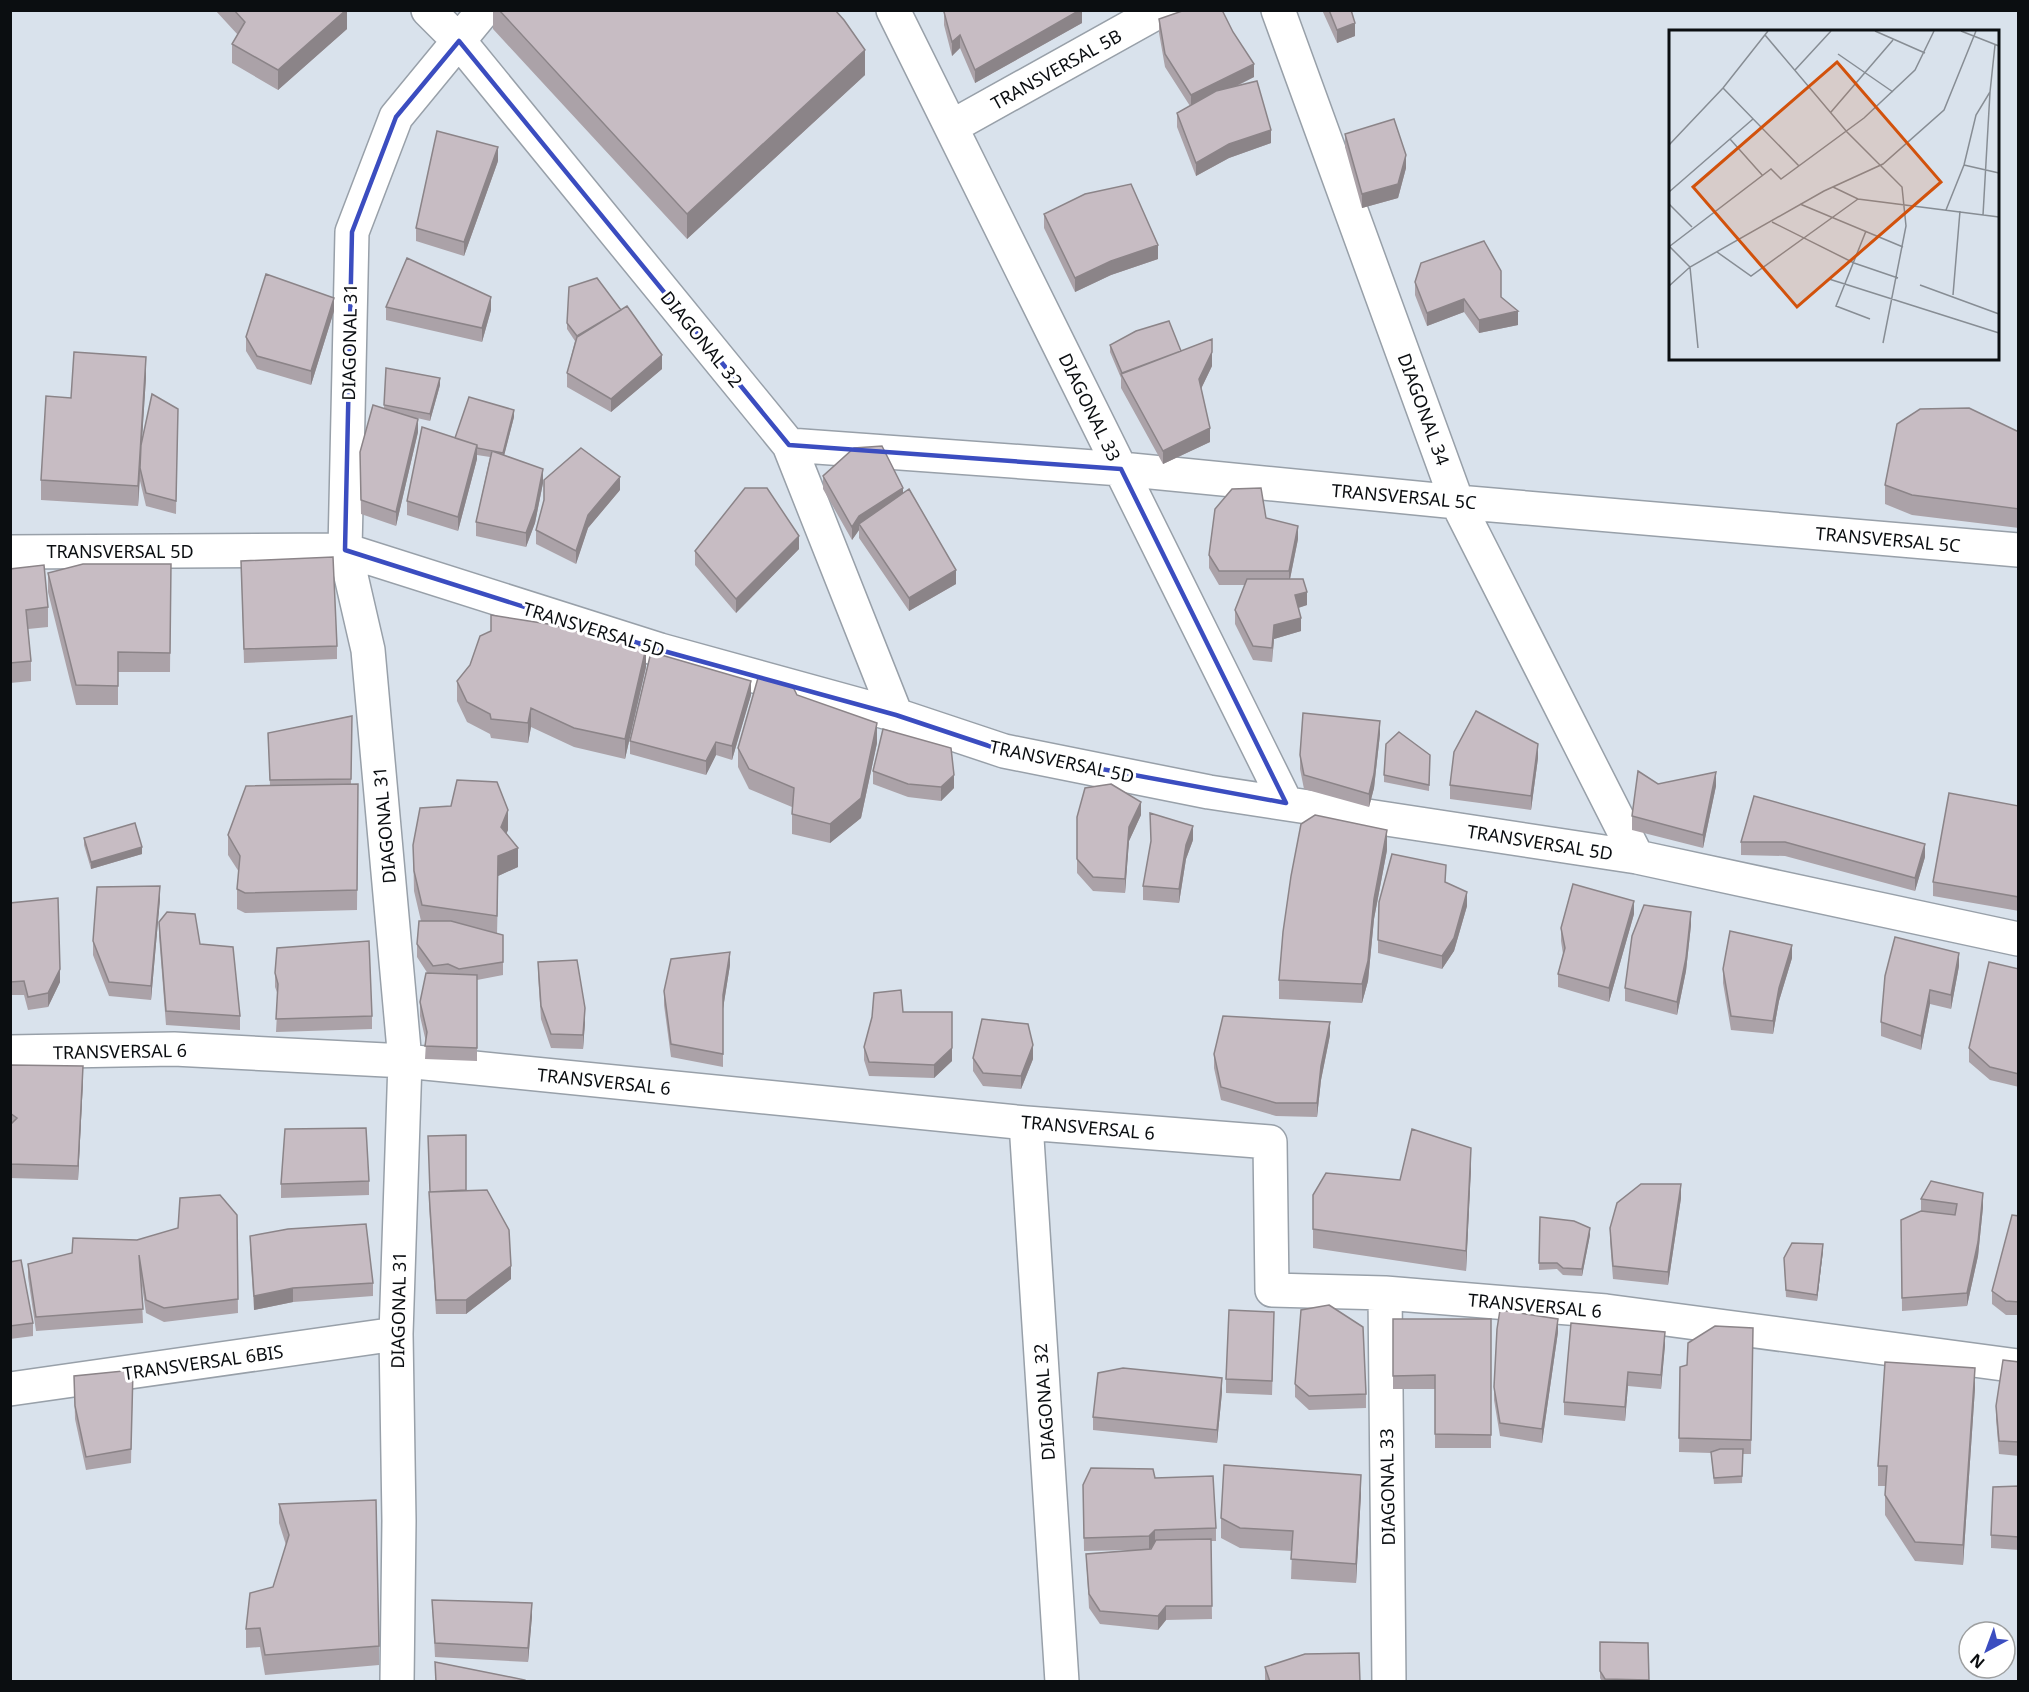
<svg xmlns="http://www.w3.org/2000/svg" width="2029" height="1692" font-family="'Noto Sans',sans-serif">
	<rect width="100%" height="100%" fill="#d9e2ec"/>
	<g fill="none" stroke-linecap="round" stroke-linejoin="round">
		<g stroke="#98a0a9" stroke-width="36">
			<path id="street" d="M428,10L459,41L789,445L896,715
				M893,10L1286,803
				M1278,10L1457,502L1637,857
				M951,127L1161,10
				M789,445L1121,469L1457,502L2018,550
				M10,552L345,550L660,650L896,715L1004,751L1209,792L1637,857L2018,939
				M10,1052L174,1049L405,1061L1026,1123L1270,1142L1272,1290L1385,1293L1606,1311L2018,1366
				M1026,1123L1062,1682
				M1385,1293L1389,1682
				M10,1389L396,1334
				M397,1682L399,1521L396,1334L405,1061L368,650L345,550L352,232L396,117L484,10"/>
		</g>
		<use href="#street" stroke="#fff" stroke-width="33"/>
	</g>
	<path fill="#aba2a8" d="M215,10H347V29L278,90L232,63V44L238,35Z
		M493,10H835L865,75L687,239L493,29Z
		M1082,10V23L975,83L960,48L952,56L944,25V12Z
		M1322,10H1352V11L1355,36L1337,43Z
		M1159,19L1254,77L1237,86L1271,143L1229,158L1196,176L1177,127V113L1190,106L1165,67L1159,33Z
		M1345,134L1406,168L1398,198L1362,208L1345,147Z
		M498,161L464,256L416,241V228Z
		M1044,214L1158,259L1111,275L1075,292L1044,228Z
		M1415,282L1501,297L1518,325L1479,333L1464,312L1427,326L1415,295Z
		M386,307L491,310L482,342L386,320Z
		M334,311L311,385L257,369L246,351V337Z
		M567,323L662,369L611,412L567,387V373L575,341L567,329Z
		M1110,345L1181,351L1212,366L1201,389L1210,442L1163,464L1121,388V378L1110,352Z
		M386,368L440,385L430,421L417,418L418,432L396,526L361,514L360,452L384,408Z
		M146,377L142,440L178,409L176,514L146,506L140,481L138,506L41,500V480L71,398Z
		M514,417L504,455L543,483L535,523L526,547L476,536V522L490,457L477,455V459L458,531L407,515V501L455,438Z
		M2019,432V528L1912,515L1885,504V485Z
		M823,476L903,493L956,584L909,611L859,538V530L852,540L823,489Z
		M620,490L588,528L576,564L536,544V530Z
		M1266,518L1298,539L1290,579L1307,605L1298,608L1301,631L1274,639L1272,662L1253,660L1235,624V610L1245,585H1219L1209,568V555Z
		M799,549L736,613L695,565V551Z
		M241,561L337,646V659L244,663Z
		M171,564L170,672H118V705H76L48,592V573Z
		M10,569L48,607V627L28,629L31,661V681L10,683Z
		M646,667L625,759L574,747L531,727L528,743L491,738L490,734L467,722L457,701V681Z
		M751,695L732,760L716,755L706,775L630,754V741Z
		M797,695L877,743L861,818L830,843L792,834V807L749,789L738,767V748Z
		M352,716L351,784H358L357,910L245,913L237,909V889L239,872L228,855V835L270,785L268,733Z
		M1380,734L1374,788L1369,807L1304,789L1300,769V755Z
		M1430,755L1429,791L1384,782V775Z
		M1538,758L1531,810L1450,799V785Z
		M873,771L954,788L941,801L908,797L873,784Z
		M1658,784L1716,786L1703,848L1632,830V816Z
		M1754,796L1925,857L1915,891L1785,856L1741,855V842Z
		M2019,806V911L1933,896V882Z
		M1141,815L1129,841L1125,893L1093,891L1077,873V817Z
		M508,830L506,833L518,867L498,876L497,934L503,935V975L477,980V1061L425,1059L426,1042L420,1016V1002L428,974L417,957V944L421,921L414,891L413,845Z
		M84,838L142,854L91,869L84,845Z
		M1193,840L1186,859L1179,903L1143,900V886Z
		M1387,850L1374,919L1368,981L1362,1003L1279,999V980Z
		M1446,883L1467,906L1454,951L1442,969L1378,953V940Z
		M160,899L151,1000L109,996L93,955V941Z
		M10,903L60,982L48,1007L28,1010L24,995H10Z
		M1634,914L1609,1002L1558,987V974L1563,954L1561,941V928Z
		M159,922L200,944L240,1016V1030L166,1025L159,936Z
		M1691,925L1686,971L1677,1015L1625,1001V988Z
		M1792,958L1779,1001L1773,1034L1731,1030L1723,983V969Z
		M538,962L585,1022L583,1049L551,1048L541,1019L538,975Z
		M730,965L723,1008V1067L671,1057L664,1005V991Z
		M1959,966L1951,1009L1930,1004L1921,1050L1881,1036V1022Z
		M2019,969V1087L1990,1080L1969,1062V1048Z
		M275,973L372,1016V1029L276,1032L278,995L275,987Z
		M903,1012L952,1061L934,1078L869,1076L864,1060V1047Z
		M1330,1035L1321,1080L1317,1117L1276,1116L1221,1100L1214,1068V1054Z
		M973,1058L1033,1059L1021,1089L983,1086L973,1071Z
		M10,1065L83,1080L78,1180L10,1178Z
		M1471,1168L1466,1271L1313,1248V1195Z
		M369,1181V1195L281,1198V1184Z
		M466,1191L511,1279L466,1314H436L429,1205V1192Z
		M1681,1198L1668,1285L1613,1279L1610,1241V1228Z
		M1921,1199L1983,1207L1978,1256L1967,1306L1902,1311L1901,1220L1921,1211Z
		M237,1215L238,1313L164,1322L146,1313L141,1279L143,1323L36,1331L28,1277V1264L137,1240Z
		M2019,1216V1315H2006L1992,1304V1291Z
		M1540,1217L1590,1235L1582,1276L1563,1275L1557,1269L1539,1270Z
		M250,1236L373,1283V1296L293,1302L254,1310L250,1250Z
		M1823,1251L1817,1301L1786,1297L1784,1258Z
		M10,1262L33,1323V1336L10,1339Z
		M1393,1319H1491V1448H1435V1389H1393Z
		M1274,1326L1272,1395L1226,1393V1379Z
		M1753,1328L1751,1454H1743L1742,1483L1714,1484L1711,1453L1679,1452L1680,1367L1687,1365Z
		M1558,1332L1542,1443L1500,1436L1494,1400V1387Z
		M1665,1345L1661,1389L1628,1386L1625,1421L1564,1415V1402Z
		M2019,1362V1456L1999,1454L1996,1419V1406Z
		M133,1370L131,1463L86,1470L75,1419L74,1376Z
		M1295,1384L1366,1394V1408L1309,1410L1295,1397Z
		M1975,1388L1963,1565L1915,1561L1885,1515V1486H1878V1466Z
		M1222,1392L1217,1443L1093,1430V1417Z
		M1155,1478L1216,1528V1541H1211L1212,1619L1166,1620L1158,1630L1100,1624L1089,1608L1086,1554L1132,1550L1084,1551L1083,1485Z
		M2019,1486V1550L1991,1548V1535Z
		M1361,1494L1356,1583L1291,1579L1292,1551L1240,1548L1221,1538V1518Z
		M279,1504L379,1646V1665L265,1675L260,1647L246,1648V1629L273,1587L286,1545L279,1523Z
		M432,1600L532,1616L528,1662L435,1657Z
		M1600,1642L1648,1643L1649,1682H1602L1600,1678Z
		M1265,1667L1360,1682H1265Z"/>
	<path fill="#8b8488" d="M346,10H347V29L278,90V70Z
		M1080,10H1082V23L975,83V70Z
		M1355,23V36L1337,43V30Z
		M960,35V48L952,56V42Z
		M865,50V75L687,239V214Z
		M1254,64V77L1191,108V95Z
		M1271,130V143L1229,158L1196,176V163L1229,144Z
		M498,147V161L464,256V242Z
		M1406,155V168L1398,198L1362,208V194Z
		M1158,245V259L1111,275L1075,292V278L1111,261Z
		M491,297V310L482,342V328Z
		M334,298V311L311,385V371Z
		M1464,299V312L1427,326V313Z
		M1518,311V325L1479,333V320Z
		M1212,352V366L1199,393V379Z
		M662,355V369L611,412V399Z
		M146,357V377L140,470V468L138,506V486Z
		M440,378V385L430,421V414Z
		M514,410V417L503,460V453Z
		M418,419V432L396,526V512Z
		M1210,428V442L1163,464V451Z
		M477,445V459L458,531V517Z
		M543,469V483L535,523L526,547V533Z
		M620,477V490L588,528L576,564V551L588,515Z
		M903,488V501L859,524V530L852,540V527L859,516Z
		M1298,526V539L1289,584V571Z
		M799,536V549L736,613V599Z
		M956,570V584L909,611V598Z
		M1307,592V605L1295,609V595Z
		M1301,618V631L1274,639L1272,662L1274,625Z
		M646,648V667L625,759V739Z
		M751,681V695L732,760V746Z
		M531,708V727L528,743V723Z
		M1380,721V734L1374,788L1369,807V794Z
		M877,723V743L861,818L830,843V824Z
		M716,742V755L706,775V761Z
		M1538,744V758L1531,810V796Z
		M1716,772V786L1703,848V835Z
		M954,775V788L941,801V787Z
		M1141,802V815L1129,841L1125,893V879L1129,827Z
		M508,810V830L501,847V827Z
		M1193,826V840L1186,859L1179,903V889L1186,845Z
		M1387,830V850L1374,919L1368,981L1362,1003V984L1374,899Z
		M1925,844V857L1915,891V878Z
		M142,847V854L91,869V862Z
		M518,848V867L498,876L497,936L498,856Z
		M160,886V899L151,1000V986Z
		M1467,892V906L1454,951L1442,969V956Z
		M1634,901V914L1609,1002V988Z
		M1691,912V925L1686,971L1677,1015V1002Z
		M1792,945V958L1779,1001L1773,1034V1021L1779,988Z
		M730,952V965L723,1009V995Z
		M1959,953V966L1951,1009V995Z
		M60,969V982L48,1007V993Z
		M1930,990V1004L1921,1050V1036Z
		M585,1008V1022L583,1049V1035Z
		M1330,1022V1035L1321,1080L1317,1117V1103L1321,1066Z
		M1033,1045V1059L1021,1089V1076Z
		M952,1048V1061L934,1078V1065Z
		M83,1066V1080L78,1180V1166Z
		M1471,1148V1168L1466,1271V1251Z
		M1681,1184V1198L1668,1285V1272Z
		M1983,1193V1207L1978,1256L1967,1306V1293Z
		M1590,1228V1235L1582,1276V1269Z
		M1823,1244V1251L1817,1301V1295Z
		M511,1266V1279L466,1314V1300Z
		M293,1288V1302L254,1310V1296Z
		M1558,1319V1332L1542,1443V1429Z
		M1665,1332V1345L1661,1389V1375Z
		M1975,1368V1388L1963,1565V1545Z
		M1628,1372V1386L1625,1421V1407Z
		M1222,1378V1392L1217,1443V1430Z
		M1361,1475V1494L1356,1583V1564Z
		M1155,1530V1543L1149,1550V1536Z
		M532,1603V1616L528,1662V1648Z
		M1166,1606V1620L1158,1630V1616Z"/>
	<path fill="#c7bcc3" stroke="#8b8488" stroke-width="1.5" d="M234,10H346L278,70L232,44L245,22Z
		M499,10H835L844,20L865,50L687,214Z
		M946,10H1080L975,70L960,35L952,42L944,12Z
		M1185,10H1222L1233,32L1254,64L1191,95L1165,54L1159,19Z
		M1329,10H1351L1355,23L1337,30Z
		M1257,81L1271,130L1229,144L1196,163L1177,113L1216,91Z
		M1394,119L1406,155L1398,184L1362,194L1345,134Z
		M437,131L498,147L464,242L416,228Z
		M1131,184L1158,245L1111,261L1075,278L1044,214L1085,194Z
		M1484,241L1501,271V297L1518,311L1479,320L1464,299L1427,313L1415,282L1421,263Z
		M407,258L491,297L482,328L386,307Z
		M266,274L334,298L311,371L257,356L246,337Z
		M597,278L621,310L577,336L567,323L569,287Z
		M627,306L662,355L611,399L567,373L577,337Z
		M1169,321L1181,351L1122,373L1110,345L1136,331Z
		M1212,339V352L1199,379L1210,428L1163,451L1121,374Z
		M74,352L146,357L138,486L41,480L46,396L71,398Z
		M386,368L440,378L430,414L384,405Z
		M152,394L178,409L176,501L146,493L140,468L141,445Z
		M469,397L514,410L503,453L477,448V445L455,438Z
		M373,405L418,419L396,512L361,500L360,452Z
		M1969,408L2019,432V509L1912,495L1885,485L1897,424L1920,409Z
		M422,427L477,445L458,517L407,501Z
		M882,446L903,488L859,516L852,527L823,476L854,448Z
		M581,448L620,477L588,515L576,551L536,530L544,500V480Z
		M492,451L543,469L535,509L526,533L476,522Z
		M745,488H767L799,536L736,599L695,551Z
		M1261,488L1266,518L1298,526L1289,571H1219L1209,555L1215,509L1232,489Z
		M909,489L956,570L909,598L859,524Z
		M333,557L337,646L244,649L241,561Z
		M83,564H171L170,653L118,652V686L76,685L48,573Z
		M44,565L48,607L26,610L31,661L10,663V569Z
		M1247,579H1303L1307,592L1295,595L1301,618L1274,625L1272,648L1253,646L1235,610Z
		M491,615L548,624L646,648L625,739L574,728L531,708L528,723L491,719L490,714L467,702L457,681L470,665L480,636L491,631Z
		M651,652L751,681L732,746L716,742L706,761L630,741Z
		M758,678L793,687L797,695L877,723L861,798L830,824L792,814L794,788L749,769L738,748Z
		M1476,711L1538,744L1531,796L1450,785L1454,752Z
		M1303,713L1380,721L1374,774L1369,794L1304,775L1300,755Z
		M352,716L351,779L270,780L268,733Z
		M883,729L951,748L954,775L941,787L908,784L873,771Z
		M1399,732L1430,755L1429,785L1384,775L1386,744Z
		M1638,771L1658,784L1716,772L1703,835L1632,816Z
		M457,780L497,782L508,810L501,827L518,848L498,856L497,916L422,905L414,871L413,845L420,808L451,806Z
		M358,784L357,890L245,893L237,889L240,856L228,835L246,786Z
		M1111,784L1141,802L1129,827L1125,879L1093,877L1077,859V817L1085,788Z
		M1949,793L2019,806V897L1933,882Z
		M1754,796L1925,844L1915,878L1785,842H1741Z
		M1150,813L1193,826L1186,845L1179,889L1143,886L1151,841Z
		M1315,815L1387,830L1374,899L1368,961L1362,984L1279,980L1283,932L1291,876L1301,824Z
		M135,823L142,847L91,862L84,838Z
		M1392,854L1446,865L1445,882L1467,892L1454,938L1442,956L1378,940L1379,902Z
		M1573,884L1634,901L1609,988L1558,974L1565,948L1561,928Z
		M160,886L151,986L109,982L93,941L97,887Z
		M58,898L60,969L48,993L28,997L24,981L10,982V903Z
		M1644,905L1691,912L1686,958L1677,1002L1625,988L1632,936Z
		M167,912L195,914L200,944L233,947L240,1016L166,1011L159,922Z
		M419,921H451L503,935V962L459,969L448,964L433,966L417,944Z
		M1730,931L1792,945L1779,988L1773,1021L1731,1016L1723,969Z
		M1895,937L1959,953L1951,995L1930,990L1921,1036L1881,1022L1885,976Z
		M369,941L372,1016L276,1019L278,984L275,973L277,948Z
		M730,952L723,995V1054L671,1044L664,991L671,959Z
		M577,960L585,1008L583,1035L551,1034L541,1006L538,962Z
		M1989,962L2019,969V1074L1990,1067L1969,1048Z
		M426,973L477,975V1048L425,1046L427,1032L420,1002Z
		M901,990L903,1012H952V1048L934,1065L869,1062L864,1047L872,1017L874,993Z
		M1223,1016L1330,1022L1321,1066L1317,1103H1276L1221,1087L1214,1054Z
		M982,1019L1028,1024L1033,1045L1021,1076L983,1073L973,1058Z
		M10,1065L83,1066L78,1166L10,1164V1125L17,1118L10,1113Z
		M366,1128L369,1181L281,1184L285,1129Z
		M1412,1129L1471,1148L1466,1251L1313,1229V1195L1326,1173L1400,1180Z
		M466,1135V1190L430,1192L428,1136Z
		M1931,1181L1983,1193L1978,1242L1967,1293L1902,1298L1901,1220L1921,1211L1955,1215L1957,1204L1921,1199Z
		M1641,1184H1681L1668,1272L1613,1266L1610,1228L1617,1203Z
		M487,1190L509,1230L511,1266L466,1300H436L429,1192Z
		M220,1195L237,1215L238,1299L164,1308L146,1300L139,1255L143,1309L36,1317L28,1264L72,1253L73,1238L137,1240L178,1228L180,1198Z
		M2012,1215L2019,1216V1302L2006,1301L1992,1291Z
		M1540,1217L1574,1221L1590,1228L1582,1269L1563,1268L1557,1263H1539Z
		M366,1224L373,1283L293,1288L254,1296L250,1236L288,1229Z
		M1792,1243L1823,1244L1817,1295L1786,1290L1784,1258Z
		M21,1260L33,1323L10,1326V1262Z
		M1329,1305L1363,1327L1366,1394L1309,1396L1295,1384L1301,1310Z
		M1229,1310L1274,1312L1272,1381L1226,1379Z
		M1500,1310L1558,1319L1542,1429L1500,1423L1494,1387L1497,1329Z
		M1393,1319H1491V1435L1435,1434V1375L1393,1376Z
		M1571,1323L1665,1332L1661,1375L1628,1372L1625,1407L1564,1402Z
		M1715,1326L1753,1328L1751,1440L1679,1438L1680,1367L1687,1365L1688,1343Z
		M2003,1360L2019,1362V1442L1999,1441L1996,1406Z
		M1885,1362L1975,1368L1963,1545L1915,1542L1885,1495L1887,1466H1878Z
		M1123,1368L1222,1378L1217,1430L1093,1417L1098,1373Z
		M133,1370L131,1449L86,1457L75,1406L74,1376Z
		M1720,1449H1743L1742,1476L1714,1478L1711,1452Z
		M1224,1465L1361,1475L1356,1564L1291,1559L1293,1531L1240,1528L1221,1518Z
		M1091,1468L1153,1469L1155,1478L1213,1476L1216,1528L1155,1530L1149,1536L1084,1538L1083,1485Z
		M2019,1486V1537L1991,1535L1993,1487Z
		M376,1500L379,1646L265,1655L260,1628L246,1629L250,1593L273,1587L289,1535L279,1504Z
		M1211,1539L1212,1606H1166L1158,1616L1100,1611L1089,1594L1086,1554L1151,1549L1156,1540Z
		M432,1600L532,1603L528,1648L435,1643Z
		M1600,1642L1648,1643L1649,1680L1605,1679L1600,1671Z
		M1359,1653L1360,1682H1270L1265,1667L1305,1654Z
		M435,1662L525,1680V1682H436Z"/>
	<path fill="none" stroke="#3b4dc0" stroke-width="4.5" stroke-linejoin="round" d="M459,41L789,445L1121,469L1286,803L1004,751L896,715L660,650L345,550L352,232L396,117Z"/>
	<g text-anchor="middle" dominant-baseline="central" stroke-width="6" stroke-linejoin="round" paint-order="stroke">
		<g font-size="18" fill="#0b0e11" stroke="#fff">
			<text transform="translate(1056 69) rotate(-29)">TRANSVERSAL 5B</text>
			<text transform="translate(702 339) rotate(51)">DIAGONAL 32</text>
			<text transform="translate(349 342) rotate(-89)">DIAGONAL 31</text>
			<text transform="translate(1090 407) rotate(64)">DIAGONAL 33</text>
			<text transform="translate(1424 409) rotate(70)">DIAGONAL 34</text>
			<text transform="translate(1404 496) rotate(5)">TRANSVERSAL 5C</text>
			<text transform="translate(1888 539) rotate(5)">TRANSVERSAL 5C</text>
			<text x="120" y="551">TRANSVERSAL 5D</text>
			<text transform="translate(594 629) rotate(17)">TRANSVERSAL 5D</text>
			<text transform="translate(1062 761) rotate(12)">TRANSVERSAL 5D</text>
			<text transform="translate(384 825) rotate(-95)">DIAGONAL 31</text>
			<text transform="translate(1540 842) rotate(9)">TRANSVERSAL 5D</text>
			<text transform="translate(120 1051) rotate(-1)">TRANSVERSAL 6</text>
			<text transform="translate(604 1081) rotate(6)">TRANSVERSAL 6</text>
			<text transform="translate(1088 1127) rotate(5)">TRANSVERSAL 6</text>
			<text transform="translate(1535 1305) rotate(5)">TRANSVERSAL 6</text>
			<text transform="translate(398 1310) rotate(-89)">DIAGONAL 31</text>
			<text transform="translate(203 1362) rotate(-8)">TRANSVERSAL 6BIS</text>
			<text transform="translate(1044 1402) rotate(-94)">DIAGONAL 32</text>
			<text transform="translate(1387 1487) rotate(-91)">DIAGONAL 33</text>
		</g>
	</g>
	<g transform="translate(1669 30)">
		<rect width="330" height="330" fill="#d9e2ec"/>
		<path fill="none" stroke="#878d94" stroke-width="1.5" d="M206,1L256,23M292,1L330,16M96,5L178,102L233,157L237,196L214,313M169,24L224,62M126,40L162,1M54,58L130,136M162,82L224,10M61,109L94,146M0,115L54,58L99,1M295,135L330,143M164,157L189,169L330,187M0,162L84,89M0,174L23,197M131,174L234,217M277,180L295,135L307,85L321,62L326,15M314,185L321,62M103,192L185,233L229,248M197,201L167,276L201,289M0,216L21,237L29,318M1,216L102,139L112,149L195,88L246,40L265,1M48,222L82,246L189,169M160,249L330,303M251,255L330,284M0,256L21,237L155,161L214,134L275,80L307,1M284,265L291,181"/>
		<path fill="#d2520c" fill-opacity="0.15" stroke="#d2520c" stroke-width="3" d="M168,32L272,152L128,277L24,157Z"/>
		<rect width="330" height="330" fill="none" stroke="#0b0e11" stroke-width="3"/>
	</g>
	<rect width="2029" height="1692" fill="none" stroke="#0b0e11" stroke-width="24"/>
	<g transform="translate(1987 1650) rotate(221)"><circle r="28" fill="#ffffff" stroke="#9d9fa0" stroke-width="1.5"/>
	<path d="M0-4.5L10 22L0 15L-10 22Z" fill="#3b4dc0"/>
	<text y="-9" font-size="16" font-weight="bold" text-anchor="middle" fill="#0b0e11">N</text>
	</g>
</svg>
